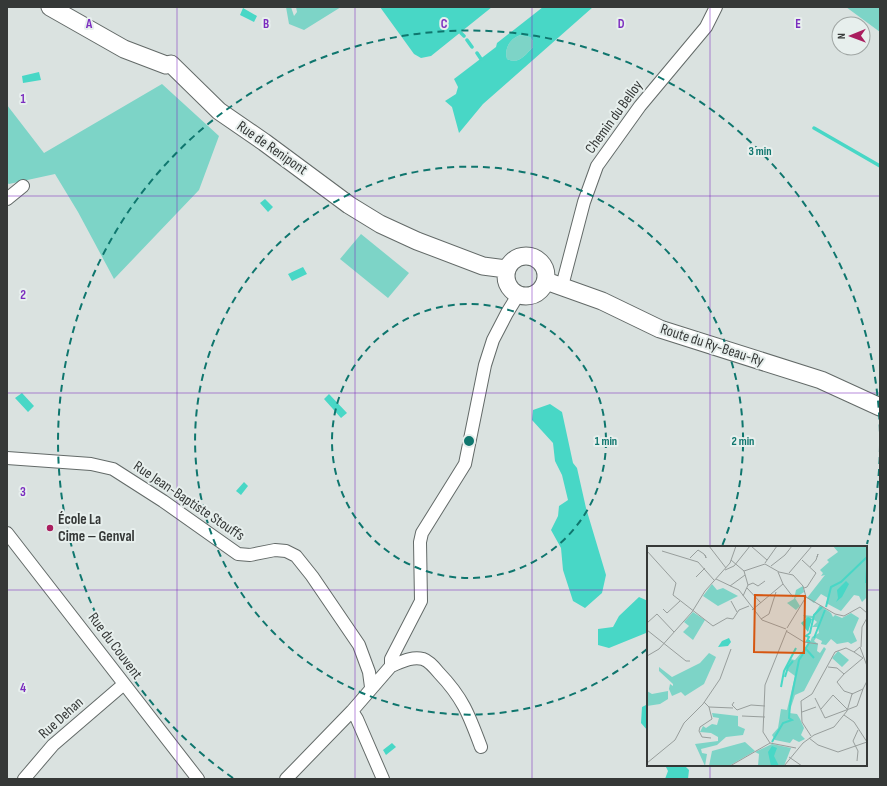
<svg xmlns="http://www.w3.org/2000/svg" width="887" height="786" font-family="'Sofia Sans Condensed',sans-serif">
	<rect width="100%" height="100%" fill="#dae2e0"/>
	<path fill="#7dd4c7" d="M286,7H291L294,16L297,12L296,7H341L304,30L289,24Z
		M846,7H880V32Z
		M520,35L530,37L533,41V47C525,55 519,65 507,59C504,48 510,39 520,35Z
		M162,84L219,136L199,190L114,279L78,212L55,174L9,184L7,183V105L44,153Z
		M361,234L409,273L388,298L340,259Z"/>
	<path fill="#48d7c6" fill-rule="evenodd" d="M380,7H492L431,56L421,58L414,54Z
		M543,7H593L483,104L459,133L452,107L445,101L456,94L458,87L454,79L496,47L497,43ZM520,35L530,37L533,41V47C525,55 519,65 507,59C504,48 510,39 520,35Z
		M243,8L257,16L254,22L240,15Z
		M39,72L41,80L23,83L22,76Z
		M265,199L273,207L268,212L260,203Z
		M303,267L307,274L292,281L288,274Z
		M22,393L34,406L28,412L15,398Z
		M329,394L347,413L341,418L324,399Z
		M550,404L562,412L573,463L577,468L586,508L606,575L602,593L585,608L573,601L563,570L561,548L551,530L558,516L559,506L568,500L562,475L555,461L553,443L532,420L533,410Z
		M244,482L248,486L241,495L236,491Z
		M639,597L648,601V629L646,633L609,648L598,645V629L613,627L619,616Z
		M648,704V731L641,723L642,707Z
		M392,743L396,747L386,755L383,750Z
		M665,765H684L689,770L688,779H665L668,771Z"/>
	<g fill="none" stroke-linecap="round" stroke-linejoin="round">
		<path stroke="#48d7c6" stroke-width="3.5" d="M461,33L464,36
			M467,40L472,47
			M477,53L481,59
			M814,128L880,166"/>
		<g stroke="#636a68" stroke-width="14">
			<path id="street" d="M7,199L23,186
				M562,286L584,202L597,166L640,106L706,27L716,7
				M7,458L91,464L113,469L163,501L238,554L250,555L275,550L286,551L296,556L312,576L359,645L369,672L371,687
				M7,533L198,779
				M391,666C401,662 412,656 423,659C429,661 435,668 439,673C463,698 469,715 481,747
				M352,711L357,719L383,779
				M24,779L53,745L124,684
				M286,779L352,711L391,666V659L421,601L420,542L422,533L465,464L485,365L493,340L507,313L518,295"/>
		</g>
		<g stroke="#636a68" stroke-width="19">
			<path id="secondary" d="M50,7L124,49L166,65L171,64L219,111L264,142L349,205L380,224L417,241L483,266L506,269
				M506 276a20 20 0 1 1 40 0a20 20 0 1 1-40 0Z
				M546,281L602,301L660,329L821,380L880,407"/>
		</g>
		<use href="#street" stroke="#fff" stroke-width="12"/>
		<use href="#secondary" stroke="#fff" stroke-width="17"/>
	</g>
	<path fill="none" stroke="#7b2cbf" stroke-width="1" stroke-opacity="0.55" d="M177,7V779M355,7V779M532,7V779M710,7V547M7,196H880M7,393H880M7,590H648M866,590H880M710,765V779"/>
	<g fill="none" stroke="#0f766e" stroke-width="2" stroke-dasharray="7 5">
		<circle cx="469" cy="441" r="137"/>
		<path d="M647 649A274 274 0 1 1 722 546"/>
		<path d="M880 445A411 411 0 0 1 867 544M233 778A411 411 0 1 1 880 437"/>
	</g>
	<circle fill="#aa1e5f" stroke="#e7efed" stroke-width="1.5" cx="50" cy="528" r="4"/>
	<g text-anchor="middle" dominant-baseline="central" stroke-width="4" stroke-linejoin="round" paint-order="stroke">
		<g font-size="15" fill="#353837" stroke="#e7efed">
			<text transform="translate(614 117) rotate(-54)">Chemin du Belloy</text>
			<text transform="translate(272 148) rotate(35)">Rue de Renipont</text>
			<text transform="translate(712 345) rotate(18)">Route du Ry-Beau-Ry</text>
			<text transform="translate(189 501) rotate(34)">Rue Jean-Baptiste Stouffs</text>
			<text transform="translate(115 646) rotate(53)">Rue du Couvent</text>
			<text transform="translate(61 718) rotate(-42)">Rue Dehan</text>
		</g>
		<g font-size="15" font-weight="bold" fill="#353837" stroke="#e7efed" text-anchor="start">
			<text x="58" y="519">École La<tspan x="58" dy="17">Cime – Genval</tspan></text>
		</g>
	</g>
	<g transform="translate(647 546)">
		<rect width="220" height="220" fill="#dae2e0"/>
		<path d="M186,0H220V51L215,56L212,50L207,49L194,65L179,57L181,52L174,48L167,57L160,52L178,29L174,30L176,27L173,24L182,16L180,14L191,6ZM65,38L70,44L76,42L91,50L71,60L56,50ZM156,40L157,46L148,52L153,60L149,64L140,57L147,53L149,44ZM173,59L184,67L186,71L188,69L195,72L204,67L212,72L206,86L210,95L204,98L201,96L190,98L184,93L179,99L174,98L175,95L169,92L167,95L171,98L170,105L173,107L177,101L179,103L157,145L148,149L142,167L150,168L153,173L157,182L154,189L158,193L152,196L146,193L143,197L128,194L125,189L131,182L134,163L140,164L148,130L140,124L143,113L148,114L163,96L165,91L172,87L171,81H165L170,76L165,72L159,73L156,69L166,70ZM46,66L58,74L46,94L36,86L42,80L37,76ZM191,105L202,114L195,121L185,112ZM62,107L69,111L57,138L38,150L34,146L25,150L22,143L23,138L26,140V138L12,125V121L25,131L53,117ZM0,145L5,148L21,145V153L13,158L0,160ZM65,167L91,170V180L98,183L96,189L79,191L70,199L54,203L55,207L60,208L58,220L48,198L71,195V191L64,187L53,186L56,180L59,182L65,178L70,179L72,172L66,171ZM98,196L108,205L82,220H62L65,205ZM125,198L144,202L137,220H111L112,208L108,206Z" fill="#7dd4c7"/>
		<path d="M199,35L202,38L195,51L189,56L191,52L190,44ZM161,71L165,73L161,86L154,77ZM82,92L84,96L81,100L71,101L75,95ZM125,200L130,202L127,210L132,220H124L121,206Z" fill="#48d7c6"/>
		<path fill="none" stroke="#48d7c6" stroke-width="2" d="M219,37L220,22M179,61L184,41L194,36L220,11M167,92L178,64M163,95H160L162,91L159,90L163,87L167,69L175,61M159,103L167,112M156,107L163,95M138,131L141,121L146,115M134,141L137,125L149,102M143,159L152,114L156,108M125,196L136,177L145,174L142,172L143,159"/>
		<path fill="none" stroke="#989e9c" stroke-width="1" d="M62,0L79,22M104,0L120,14M0,5L29,37L26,49L66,80L80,72L86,73L92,64L102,60M15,5L51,16L67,34M43,12L51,4L57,8L59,11V12L58,9M84,14L97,25L118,18M155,14L169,27L160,41L157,42M118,17L130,0M118,18L132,26L146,29L156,40L159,51L188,68L197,70L213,61L220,67M124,20L138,9L145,0M163,21L169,14L171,8L170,11M78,24L87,20L103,0M131,26L136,38L146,51M142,27L165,0M49,31L58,22M69,33L92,44L115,74L139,83M101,39L106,37L111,40L118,35M83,40L98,29M100,42L114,57M96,50L101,39L97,25M84,55L90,66M16,63L20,67L33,55M105,64L136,38M114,73L122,68L129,46M0,77L10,68L27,86M140,82L159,51M0,84L39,115H43M139,85L157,96L171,98M214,101L215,81L220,72M0,110L12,103L45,66L58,45L83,17L89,0M216,112L207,106L213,101L220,120M181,121L190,122L197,128L216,112M197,128L190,136L197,145L206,148M168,152L178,172L210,160L216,143M57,156L62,161L86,162M87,156L85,159L90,164L104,159L118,160M62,161L65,173L53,181L52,185L55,191L64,192M174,163L186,149L200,163M155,166L169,161M197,169L207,176L220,196M95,170L118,171M164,190L155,176L154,155L165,148L188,106L199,102L207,106M162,192L171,199L191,206L220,196M123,197L116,186L118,139L140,84M123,197L149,202M142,211L155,220M210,215L211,205L206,195L211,184M0,217L28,194L37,177L56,158L73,133L84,103M83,220L123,197M137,220L156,197L167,189L187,181L200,165L205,148L216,143L220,135"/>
		<path fill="#d65610" fill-opacity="0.15" stroke="#d65610" stroke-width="2" d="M108,49L158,50L157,107L107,106Z"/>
		<rect width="220" height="220" fill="none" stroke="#353837" stroke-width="2"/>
	</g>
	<g font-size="13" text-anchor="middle" font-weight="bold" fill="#7b2cbf" stroke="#e7efed" stroke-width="4" stroke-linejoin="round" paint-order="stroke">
		<text x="89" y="28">A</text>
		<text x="266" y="28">B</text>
		<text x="444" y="28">C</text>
		<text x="621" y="28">D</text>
		<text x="798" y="28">E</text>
		<text x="23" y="103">1</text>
		<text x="23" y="299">2</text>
		<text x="23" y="496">3</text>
		<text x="23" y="692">4</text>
	</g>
	<circle cx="469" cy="441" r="6" fill="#0f766e" stroke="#e7efed" stroke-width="2"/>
	<g font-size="12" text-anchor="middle" font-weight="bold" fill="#0f766e" stroke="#e7efed" stroke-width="4" stroke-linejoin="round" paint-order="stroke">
		<text x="760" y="155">3 min</text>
		<text x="606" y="445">1 min</text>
		<text x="743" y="445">2 min</text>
	</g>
	<rect width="887" height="786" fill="none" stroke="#353837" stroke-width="16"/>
	<g transform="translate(851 36) rotate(269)"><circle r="19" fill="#e7efed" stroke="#a0a6a4"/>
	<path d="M0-3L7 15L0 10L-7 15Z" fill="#aa1e5f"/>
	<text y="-6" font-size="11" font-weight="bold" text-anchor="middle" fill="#353837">N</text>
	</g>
</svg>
